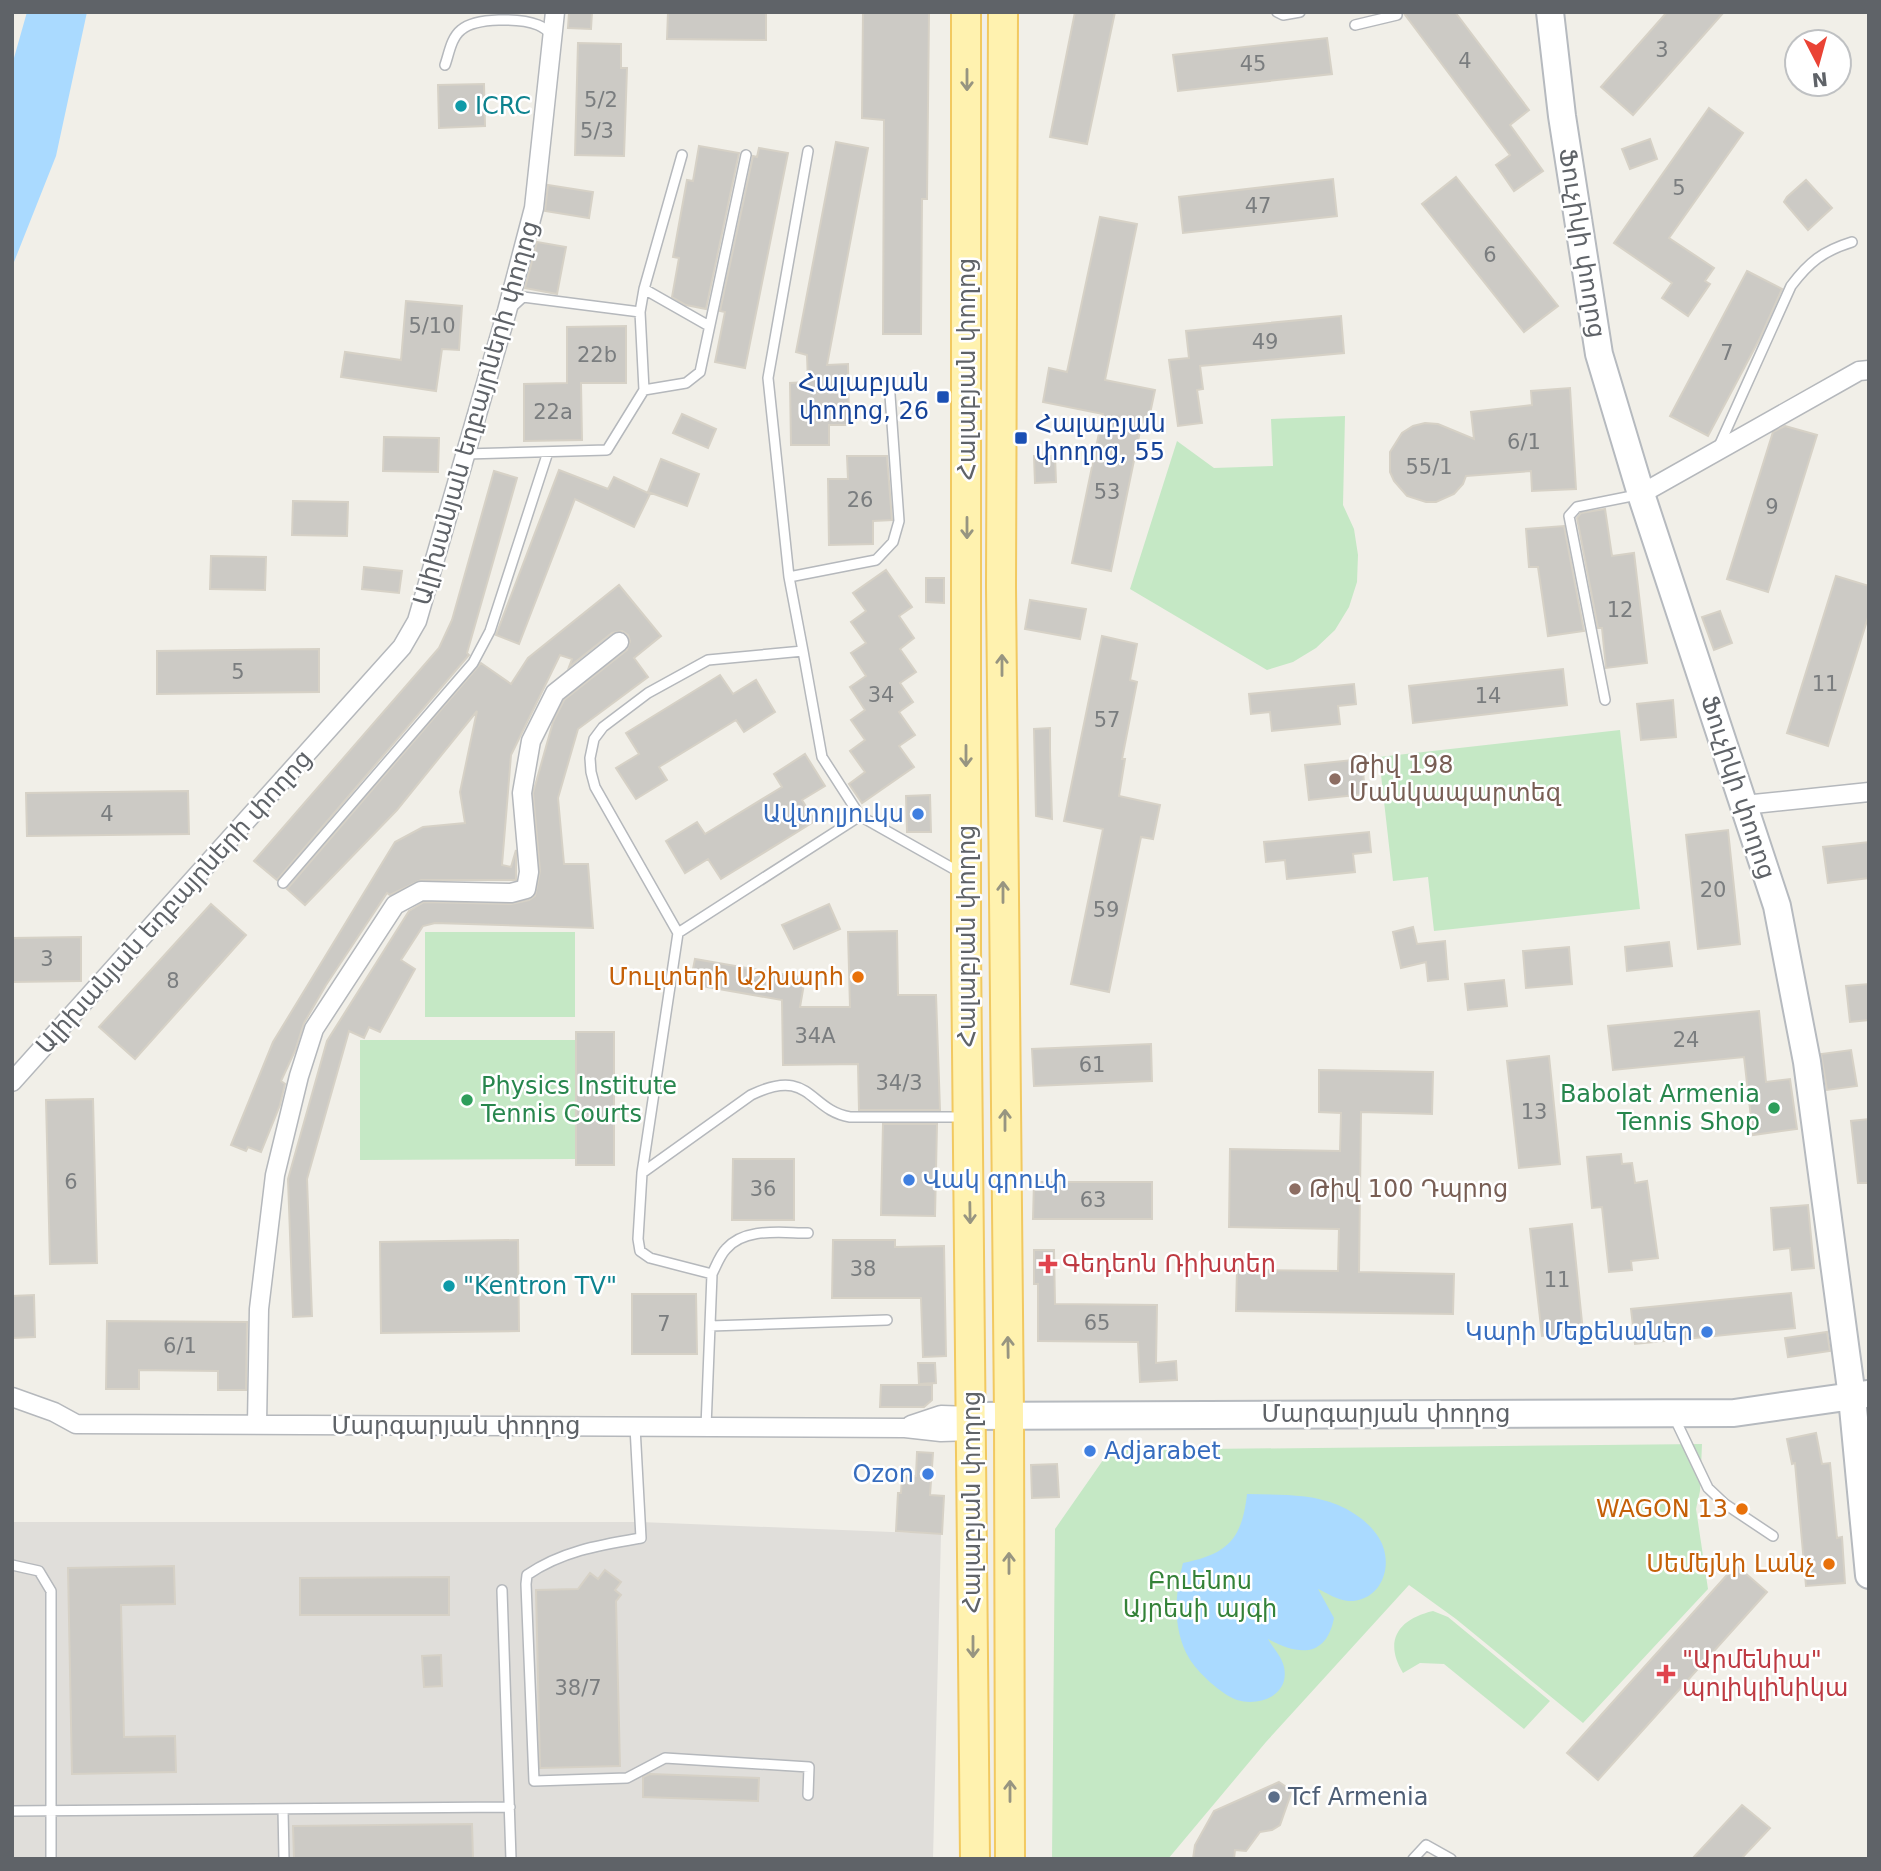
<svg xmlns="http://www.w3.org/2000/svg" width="1881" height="1871" font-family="'DejaVu Sans','Noto Sans Armenian',sans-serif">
	<rect width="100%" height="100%" fill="#f1efe8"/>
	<path fill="#e0deda" d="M12,1522H640L941,1534L933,1859H12Z"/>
	<path fill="#c5e8c5" d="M1345,416L1343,505L1354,529L1358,555L1357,582L1349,607L1335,630L1316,648L1293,662L1267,670L1130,589L1177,441L1214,468L1273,466L1271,419Z
		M1620,730L1640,909L1434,931L1428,877L1393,881L1379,757Z
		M425,932H575V1017H425Z
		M360,1040H575V1159L360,1160Z
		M1702,1444L1700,1491L1696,1509L1708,1589L1583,1723L1456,1619L1409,1585L1266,1742L1168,1859H1052L1055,1529L1110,1450Z
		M1433,1611L1448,1617L1550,1701L1524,1729L1444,1664L1420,1663L1403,1673C1383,1640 1399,1619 1433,1611Z"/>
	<path fill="#aadaff" d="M27,12H87L56,156L12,267V65Z
		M1247,1494C1277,1495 1310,1493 1338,1505C1354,1512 1370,1523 1379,1538C1395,1564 1382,1602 1348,1601C1337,1600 1327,1593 1318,1589L1334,1618C1326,1659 1297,1655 1268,1639C1273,1648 1282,1657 1284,1667C1290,1695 1260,1707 1237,1700C1222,1695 1197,1672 1189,1658C1172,1629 1175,1594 1183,1563C1228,1554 1242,1539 1247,1494Z"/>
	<path fill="#cccac5" stroke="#d6d1c6" stroke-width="2" d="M569,12H592L591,29L568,28Z
		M668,12H766V40L667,39Z
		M863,12H929L927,199H922L921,334H883L884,120L862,118Z
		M1075,12H1115L1087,144L1050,137Z
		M1403,12H1455L1529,110L1510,125L1543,171L1514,191L1496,165L1510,155Z
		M1667,12H1724L1633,115L1601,87Z
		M1327,38L1332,74L1178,91L1173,55Z
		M578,43L621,44V68H627L624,156L575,155Z
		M484,84L485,126L439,128L438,85Z
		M1709,108L1743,133L1669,238L1714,268L1705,281L1710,284L1688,316L1662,298L1672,283L1614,243Z
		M1650,139L1657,159L1630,169L1622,149Z
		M836,142L868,148L827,365L848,364L849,425H829V445H791L790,383L808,382L807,355L796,352Z
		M699,146L739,153L706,309L686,305L672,297L679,258L673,257L687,180L693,181Z
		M759,148L788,153L745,368L715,362L725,312L720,311L753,156L757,157Z
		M1456,177L1558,306L1524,332L1422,204Z
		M1333,179L1337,216L1183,233L1179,197Z
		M1806,180L1832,208L1808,230L1784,202L1787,197Z
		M548,185L593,192L589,218L545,211Z
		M1100,217L1137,224L1105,380L1155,390L1148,423L1142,422L1111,571L1072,563L1103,414L1043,402L1049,368L1067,372Z
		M537,242L566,247L557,294L525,288Z
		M1747,271L1782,289L1760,338L1708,436L1670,416Z
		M406,301L462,306L459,350L442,349L436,391L341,377L345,352L401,360Z
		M1341,316L1344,353L1200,366L1203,389L1197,390L1202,423L1178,426L1169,360L1189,358L1186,331Z
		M626,326V383H581L582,440L524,441V384L567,383V327Z
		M1570,388L1576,489L1532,491L1531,471L1466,476L1463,484L1454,494L1436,502H1426L1407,496L1394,481L1390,472V452L1402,433L1413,426L1425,423L1438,424L1474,439L1471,412L1532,405L1531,391Z
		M682,414L716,429L708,448L673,433Z
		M1785,426L1817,435L1768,592L1727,579L1773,432Z
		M384,437L439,438L438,472L383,471Z
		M847,456H887L892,520L873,521V544L829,545L828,479H848Z
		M1034,456H1055L1056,482L1035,483Z
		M661,459L699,474L687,506L648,492Z
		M559,470L608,489L614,477L650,494L634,527L575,499L519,644L496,635Z
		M494,471L517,478L467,653L469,655L277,880L254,861L439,648L452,620Z
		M293,501L348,502L347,536L292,535Z
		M1605,509L1612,556L1634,553L1647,663L1606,668L1602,628H1598L1577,518L1581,513Z
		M1564,526L1584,631L1548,636L1538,567H1529L1526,529Z
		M211,556L266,557L265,590L210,589Z
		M364,567L402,571L399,593L362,589Z
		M886,570L912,607L899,616L914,638L900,649L916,672L900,683L913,702L899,712L915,735L899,746L914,767L862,803L849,784L865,772L850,751L865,740L851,720L865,710L850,687L866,676L851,653L866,643L851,622L866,611L853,593Z
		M1836,576L1869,586V614L1828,746L1787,733Z
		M926,578H944V603L926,602Z
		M619,585L661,636L634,658L648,677L578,729L558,798L564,864H588L593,928L435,923L423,926L401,960L415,969L380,1032L369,1027L364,1038L349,1031L307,1179L312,1316L293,1317L288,1179L327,1041L409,911L424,902L511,904L529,900L535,896L540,871L533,793L553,722L564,700L627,650L630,641L628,635L622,631L612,633L569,667L572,659L560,655L511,755L502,865L511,867L516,850V880H421L390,895L387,893L326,985L304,1023L295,1051L281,1081L285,1084L280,1105L261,1152L248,1147L246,1151L231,1145L273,1042L395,842L423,827L465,823L460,792L477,711L397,810L305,905L287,889L481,663L511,684L528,658Z
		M1030,600L1086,609L1080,639L1025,629Z
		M1720,611L1732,643L1714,650L1702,617Z
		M1102,636L1137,644L1130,680L1137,682L1122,759H1125L1119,796L1160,805L1153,839L1141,837L1109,992L1071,984L1103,829L1064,821Z
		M319,649V692L157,694V651Z
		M1563,669L1567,705L1413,723L1409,686Z
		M720,675L733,694L756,680L775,712L744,732L736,720L659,767L667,780L636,799L616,768L639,754L626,733Z
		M1354,684L1356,704L1338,706L1340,724L1272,731L1270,712L1251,714L1249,694Z
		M1673,700L1676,737L1641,740L1637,704Z
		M1050,728V752L1052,819L1036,816L1034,729Z
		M805,754L825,786L802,800L815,821L721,879L708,859L685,873L666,841L697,822L705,834L782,787L774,774Z
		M1362,759L1365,794L1309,800L1305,765Z
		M188,791L189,834L27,836L26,793Z
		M930,795L931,832H907L906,796Z
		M1728,830L1740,944L1698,949L1686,835Z
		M1369,832L1371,852L1353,854L1355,872L1287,879L1285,860L1266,862L1264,842Z
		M1869,842V878L1828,883L1823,847Z
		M211,904L246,935L135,1059L99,1027Z
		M829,904L840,929L794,949L782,925Z
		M1413,927L1417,944L1445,941L1448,979L1428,981L1426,962L1401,968L1393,932Z
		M897,931L898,995H936L940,1110H859L858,1064L783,1065L782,1000L690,984L695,959L805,978L800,1007H850L848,932Z
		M81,937V981L12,982V938Z
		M1669,942L1672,966L1627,971L1625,947Z
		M1569,947L1572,984L1526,988L1523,951Z
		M1504,980L1507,1006L1468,1010L1465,984Z
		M1869,984V1020L1850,1022L1846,986Z
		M1759,1011L1766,1082L1790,1079L1797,1129L1753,1135L1744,1057L1613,1070L1608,1026Z
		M576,1032H614V1165H576Z
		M1151,1044L1152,1081L1034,1086L1032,1049Z
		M1851,1050L1857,1086L1827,1090L1821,1054Z
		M1549,1056L1560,1164L1519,1168L1507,1061Z
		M1319,1070L1433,1072L1432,1114L1361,1112L1359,1272L1454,1274L1453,1314L1236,1311L1237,1270L1338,1271L1339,1229L1229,1227L1230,1149L1340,1151L1341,1113L1319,1112Z
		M93,1099L97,1263L50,1264L46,1100Z
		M1869,1119V1183H1858L1851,1121Z
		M883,1124H937L935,1216L881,1215Z
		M1621,1154L1622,1164L1632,1163L1635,1183L1647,1181L1658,1258L1631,1261L1632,1270L1609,1272L1602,1207L1592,1208L1587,1157Z
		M733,1159H794V1220H732Z
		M1034,1182H1152V1219H1033Z
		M1808,1205L1814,1268L1792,1270L1790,1248L1774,1250L1771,1208Z
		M1572,1224L1583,1332L1542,1336L1530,1229Z
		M518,1240L519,1331L381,1333L380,1242Z
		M833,1240H895V1247L944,1246L946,1356L923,1357L921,1298H832Z
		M1034,1250H1054L1055,1304L1157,1305L1156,1363L1176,1361L1177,1380L1140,1382L1138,1342L1038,1341V1284H1034Z
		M1791,1293L1795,1328L1635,1344L1631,1309Z
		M632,1294H696L697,1354H632Z
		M34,1295L35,1337L12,1338V1296Z
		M107,1321L247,1322L246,1390H218V1371L139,1370V1389H106Z
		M1827,1332L1830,1351L1788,1357L1785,1338Z
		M918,1363H935L936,1383L919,1384Z
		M881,1385H932V1400L924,1407H880Z
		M1816,1433L1822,1464L1830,1463L1837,1538L1842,1537L1845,1583L1806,1586L1795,1463L1792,1464L1787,1439Z
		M917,1452L933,1453L930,1495L944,1496L942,1534L896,1531L898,1493H901L902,1476H916Z
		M1057,1464L1059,1497L1032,1498L1031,1465Z
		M1736,1565L1767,1592L1598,1780L1567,1753Z
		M174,1566L175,1604L121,1605L124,1737L175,1736L176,1772L72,1774L68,1568Z
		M605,1570L621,1582L615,1590L621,1595L616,1601L620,1766L540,1768L536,1590L578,1589L590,1573L598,1579Z
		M449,1577V1615H300V1578Z
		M441,1655L442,1686L424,1687L422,1656Z
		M650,1774L759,1778L758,1801L643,1797V1777Z
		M1279,1782L1292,1791L1280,1825L1272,1830L1260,1832L1246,1851L1235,1850L1234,1859H1193L1195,1845L1214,1811Z
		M1742,1805L1770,1828L1741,1859H1692Z
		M472,1824L473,1859H294L293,1826Z"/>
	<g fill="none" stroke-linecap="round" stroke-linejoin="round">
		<g stroke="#b5b8bc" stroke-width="12">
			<path id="lane" d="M1277,12L1283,15L1300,12
				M1355,25L1397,15
				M445,65C449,54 451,38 461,30C476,17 521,18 538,25C543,27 548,31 552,35
				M644,289L709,326
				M511,308L523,297L640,312L644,289L682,155
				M644,390L686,383L700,372L746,155
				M1719,446L1791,286C1809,262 1823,251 1852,242
				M466,454L607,450L644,390L640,312
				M789,577L876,560L893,542L899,521L889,381
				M803,651L822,757L860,816
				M1605,700L1569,516L1577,507L1637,495
				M283,883L473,663L490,631L548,452
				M678,933L860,816L961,873
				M642,1173L751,1095C811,1066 808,1110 850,1117H965
				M712,1274C716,1266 720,1255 726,1249C745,1227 781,1233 808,1233
				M710,1326L887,1320
				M1676,1421L1708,1488L1725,1504L1773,1536
				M635,1427L641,1538C600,1545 562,1551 527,1575L526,1584L534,1781L627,1778L665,1758L809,1767L808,1795
				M706,1427L712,1274L650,1258L640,1251L638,1239L642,1173L678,933L595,787L591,772L590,758L594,739L603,727L648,693L708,660L803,651L789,577L768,378L808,151
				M12,1565L39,1571L51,1591V1859
				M502,1590L511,1859
				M283,1809L284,1859
				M12,1811L510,1807
				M1413,1859L1426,1845L1451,1859"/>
		</g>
		<g stroke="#b5b8bc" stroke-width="21">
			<path id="street" d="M1641,494L1859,371L1869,370
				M1744,805L1869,792
				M12,1082L402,647L417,621L507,311L534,208L555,12
				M12,1397L54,1412L76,1424L905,1428L941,1432L972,1431
				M257,1424L259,1309L275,1175L299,1076L314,1029L395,905L421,891L511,893L526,889L529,872L522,793L531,741L555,693L619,642
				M911,1425L941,1415L971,1416"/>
		</g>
		<g stroke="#b6babf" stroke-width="30">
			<path id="secondary" d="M1550,12L1562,116L1599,354L1641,494L1777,906L1807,1062L1852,1397L1869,1575
				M971,1416L1734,1413L1867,1394"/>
		</g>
		<g stroke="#f2c960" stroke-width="32">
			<path id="primary" d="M966,12V949L975,1859
				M1003,12L1001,587L1009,1416L1010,1859"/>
		</g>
		<use href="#lane" stroke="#fff" stroke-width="9"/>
		<use href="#street" stroke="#fff" stroke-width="18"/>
		<use href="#secondary" stroke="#fff" stroke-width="26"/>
		<use href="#primary" stroke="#fff2af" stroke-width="28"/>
	</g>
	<defs><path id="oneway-shaft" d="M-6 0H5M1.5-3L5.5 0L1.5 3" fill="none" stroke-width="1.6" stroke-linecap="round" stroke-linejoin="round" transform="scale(1.75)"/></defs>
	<g stroke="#979581">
		<use href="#oneway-shaft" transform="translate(967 80) rotate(90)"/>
		<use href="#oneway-shaft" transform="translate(967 528) rotate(90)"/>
		<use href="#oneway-shaft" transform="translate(1002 665) rotate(-90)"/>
		<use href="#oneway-shaft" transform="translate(966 756) rotate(90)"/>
		<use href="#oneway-shaft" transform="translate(1003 892) rotate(-90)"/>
		<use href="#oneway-shaft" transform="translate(1005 1120) rotate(-90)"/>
		<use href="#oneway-shaft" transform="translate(970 1213) rotate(89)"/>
		<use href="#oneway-shaft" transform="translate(1008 1347) rotate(-91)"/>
		<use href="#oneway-shaft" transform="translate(1009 1563) rotate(-90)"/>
		<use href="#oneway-shaft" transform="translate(973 1647) rotate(90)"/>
		<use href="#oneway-shaft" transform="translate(1010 1791) rotate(-90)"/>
	</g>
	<g fill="#0f9aa8" stroke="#fff" stroke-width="2.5">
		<circle cx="461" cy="106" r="7"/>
		<circle cx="449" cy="1286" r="7"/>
	</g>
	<g fill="#1a4fb4" stroke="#fff" stroke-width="2.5">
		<rect x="936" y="390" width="14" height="14" rx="3.5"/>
		<rect x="1014" y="431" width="14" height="14" rx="3.5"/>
	</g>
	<g fill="#8d6e63" stroke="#fff" stroke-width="2.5">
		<circle cx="1335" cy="779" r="7"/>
		<circle cx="1295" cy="1189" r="7"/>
	</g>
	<g fill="#3f7fe0" stroke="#fff" stroke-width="2.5">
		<circle cx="918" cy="814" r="7"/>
		<circle cx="909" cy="1180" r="7"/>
		<circle cx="1707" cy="1332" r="7"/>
		<circle cx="1090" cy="1451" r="7"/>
		<circle cx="928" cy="1474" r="7"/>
	</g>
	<g fill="#e8710a" stroke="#fff" stroke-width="2.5">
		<circle cx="858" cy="977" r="7"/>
		<circle cx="1742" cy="1509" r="7"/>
		<circle cx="1829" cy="1564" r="7"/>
	</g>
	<g fill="#2e9e5b" stroke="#fff" stroke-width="2.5">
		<circle cx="467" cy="1100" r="7"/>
		<circle cx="1774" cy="1108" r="7"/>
	</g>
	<g fill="#e0444e" stroke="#fff" stroke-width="2.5">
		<path d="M1044.5 1253.5h7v7h7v7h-7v7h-7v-7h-7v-7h7z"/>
		<path d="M1662.5 1663.5h7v7h7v7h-7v7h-7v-7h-7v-7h7z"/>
	</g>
	<circle fill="#5c6f8a" stroke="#fff" stroke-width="2.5" cx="1274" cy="1797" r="7"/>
	<g text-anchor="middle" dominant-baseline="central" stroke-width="5" stroke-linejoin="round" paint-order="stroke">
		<g font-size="21" fill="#7a7d7f">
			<text x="1662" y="50">3</text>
			<text x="1465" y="61">4</text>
			<text x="1253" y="64">45</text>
			<text x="601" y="100">5/2</text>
			<text x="597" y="131">5/3</text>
			<text x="1679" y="188">5</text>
			<text x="1258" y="206">47</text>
			<text x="1490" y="255">6</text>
			<text x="432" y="326">5/10</text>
			<text x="1265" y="342">49</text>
			<text x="1727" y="353">7</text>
			<text x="597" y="355">22b</text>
			<text x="553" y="412">22a</text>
			<text x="1524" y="442">6/1</text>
			<text x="1429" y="467">55/1</text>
			<text x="1107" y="492">53</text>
			<text x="860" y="500">26</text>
			<text x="1772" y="507">9</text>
			<text x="1620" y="610">12</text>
			<text x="238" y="672">5</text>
			<text x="1825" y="684">11</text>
			<text x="881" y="695">34</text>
			<text x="1488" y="696">14</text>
			<text x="1107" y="720">57</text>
			<text x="107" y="814">4</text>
			<text x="1713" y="890">20</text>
			<text x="1106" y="910">59</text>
			<text x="47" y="959">3</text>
			<text x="173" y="981">8</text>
			<text x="815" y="1036">34A</text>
			<text x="1686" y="1040">24</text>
			<text x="1092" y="1065">61</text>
			<text x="899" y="1083">34/3</text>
			<text x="1534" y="1112">13</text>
			<text x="71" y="1182">6</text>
			<text x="763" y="1189">36</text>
			<text x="1093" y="1200">63</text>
			<text x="863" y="1269">38</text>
			<text x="1557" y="1280">11</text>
			<text x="1097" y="1323">65</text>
			<text x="664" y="1324">7</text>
			<text x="180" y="1346">6/1</text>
			<text x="578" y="1688">38/7</text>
		</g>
		<g font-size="24" fill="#0d838f" stroke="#fff" text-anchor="start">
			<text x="475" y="106">ICRC</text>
			<text x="463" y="1286">"Kentron TV"</text>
		</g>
		<g font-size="24" fill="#5f6368" stroke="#fff">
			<text transform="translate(1582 243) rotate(81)">Ֆուչիկի փողոց</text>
			<text transform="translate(967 369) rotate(-90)">Հալաբյան փողոց</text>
			<text transform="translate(476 413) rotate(-74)">Ալիխանյան եղբայրների փողոց</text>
			<text transform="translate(1738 787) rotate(72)">Ֆուչիկի փողոց</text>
			<text transform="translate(174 902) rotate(-48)">Ալիխանյան եղբայրների փողոց</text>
			<text transform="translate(967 936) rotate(-90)">Հալաբյան փողոց</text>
			<text x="1386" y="1414">Մարգարյան փողոց</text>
			<text x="456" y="1426">Մարգարյան փողոց</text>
			<text transform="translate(972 1502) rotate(-90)">Հալաբյան փողոց</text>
		</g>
		<g font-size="24" fill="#164399" stroke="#fff" text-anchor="end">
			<text x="929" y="383">Հալաբյան<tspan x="929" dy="28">փողոց, 26</tspan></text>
			<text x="1035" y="424" text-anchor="start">Հալաբյան<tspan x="1035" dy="28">փողոց, 55</tspan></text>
		</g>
		<g font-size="24" fill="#785e54" stroke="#fff" text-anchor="start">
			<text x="1349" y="765">Թիվ 198<tspan x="1349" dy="28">Մանկապարտեզ</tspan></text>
			<text x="1309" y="1189">Թիվ 100 Դպրոց</text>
		</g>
		<g font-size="24" fill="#366cbe" stroke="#fff" text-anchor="end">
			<text x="904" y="814">Ավտոլյուկս</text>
			<text x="923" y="1180" text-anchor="start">Վակ գրուփ</text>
			<text x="1693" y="1332">Կարի Մեքենաներ</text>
			<text x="1104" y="1451" text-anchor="start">Adjarabet</text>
			<text x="914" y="1474">Ozon</text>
		</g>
		<g font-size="24" fill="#c56008" stroke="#fff" text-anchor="end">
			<text x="844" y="977">Մուլտերի Աշխարհ</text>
			<text x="1728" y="1509">WAGON 13</text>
			<text x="1815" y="1564">Սեմեյնի Լանչ</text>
		</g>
		<g font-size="24" fill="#27864d" stroke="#fff" text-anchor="start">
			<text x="481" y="1086">Physics Institute<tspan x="481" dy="28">Tennis Courts</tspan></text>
			<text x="1760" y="1094" text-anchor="end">Babolat Armenia<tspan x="1760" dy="28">Tennis Shop</tspan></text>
		</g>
		<g font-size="24" fill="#be3a42" stroke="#fff" text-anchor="start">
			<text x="1062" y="1264">Գեդեոն Ռիխտեր</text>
			<text x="1682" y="1660">"Արմենիա"<tspan x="1682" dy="28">պոլիկլինիկա</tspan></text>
		</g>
		<g font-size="24" fill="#348238" stroke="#fff">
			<text x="1200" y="1581">Բուենոս<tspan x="1200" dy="28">Այրեսի այգի</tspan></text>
		</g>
		<g font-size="24" fill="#4e5e75" stroke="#fff" text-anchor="start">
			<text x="1288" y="1797">Tcf Armenia</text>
		</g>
	</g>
	<rect width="1881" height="1871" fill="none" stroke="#5f6368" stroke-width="28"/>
	<g transform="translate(1818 63) rotate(174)"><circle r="33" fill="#ffffff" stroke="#bfc1c3" stroke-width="2"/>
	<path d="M0-5L12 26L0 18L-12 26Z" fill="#ea4335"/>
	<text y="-10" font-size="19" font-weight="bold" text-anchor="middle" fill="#5f6368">N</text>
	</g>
</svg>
